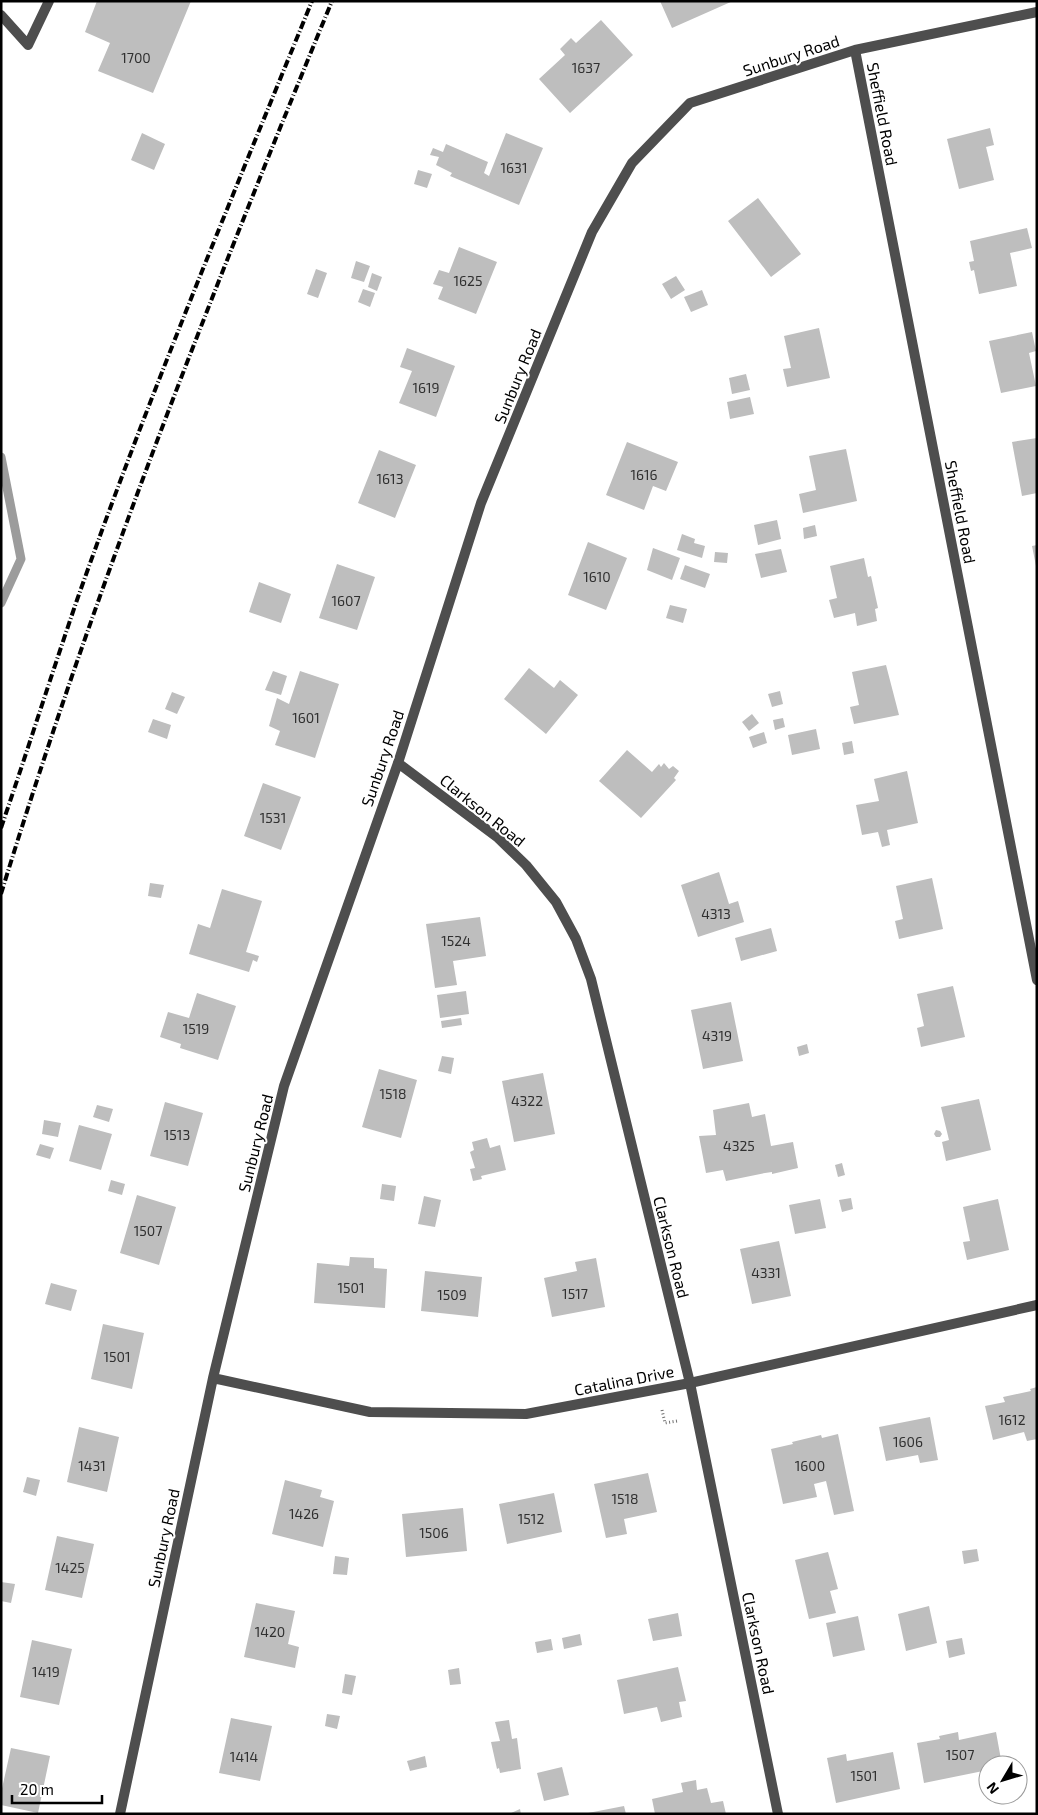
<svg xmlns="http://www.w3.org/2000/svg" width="1038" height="1815" font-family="'Exo 2',sans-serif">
	<rect width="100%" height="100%" fill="#fff"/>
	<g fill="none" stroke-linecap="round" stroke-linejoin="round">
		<path stroke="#9c9c9c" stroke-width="9" d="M1,457L21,559L1,603"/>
	</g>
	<path fill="#bebebe" d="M97,1H191L153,93L98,71L110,43L85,32Z
		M660,1H733L672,28Z
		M601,20L633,55L570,113L539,79L565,55L560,49L571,38L576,43Z
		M990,128L994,145L986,147L994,180L959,189L947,139Z
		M142,133L165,144L154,170L131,160Z
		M506,133L543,148L519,205L450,176L452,173L436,165L439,157L430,155L433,148L443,152L446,144L488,162L484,173L489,176Z
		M418,170L432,174L427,188L414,184Z
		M758,198L801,254L771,277L728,221Z
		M1027,228L1032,248L1010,253L1017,286L979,294L974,270L971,271L969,262L974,261L970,241Z
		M459,247L497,262L476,314L438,299L443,287L433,284L439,270L449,273Z
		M356,261L370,266L364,282L351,278Z
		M316,269L327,273L318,298L307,294Z
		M372,273L382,277L377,291L368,287Z
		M676,276L685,290L671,299L662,284Z
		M363,289L375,293L370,307L358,302Z
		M702,290L708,305L691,312L684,297Z
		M819,328L830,378L787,387L783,369L791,368L784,336Z
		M1032,332L1036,351L1029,353L1036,386L1001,393L989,341Z
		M407,348L455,366L436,417L399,403L412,371L400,367Z
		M746,374L750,390L732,394L729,378Z
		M750,397L754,414L730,419L727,402Z
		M1037,438V493L1022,496L1012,442Z
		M627,442L678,462L666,491L653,486L644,510L606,495Z
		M846,449L857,501L803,513L799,494L816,490L809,456Z
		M379,450L416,465L395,518L358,503Z
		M777,520L781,539L758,545L754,525Z
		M815,525L817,536L804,539L803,528Z
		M682,534L695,539L694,543L705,546L702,558L677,550Z
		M588,542L627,558L606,610L568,595Z
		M1037,545V566H1036L1032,546Z
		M653,548L680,558L672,580L647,570Z
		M781,549L787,572L761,578L755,554Z
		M715,552L728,553L727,563L714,562Z
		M864,558L868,577L871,576L878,608L875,609L877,621L857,626L855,613L834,618L829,600L837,598L830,566Z
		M337,564L375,577L357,630L319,618Z
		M685,565L710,574L705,588L680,579Z
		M259,582L291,594L281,623L249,612Z
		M670,605L687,609L683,623L666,618Z
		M886,665L899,715L854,724L850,707L859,705L852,672Z
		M529,668L554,688L560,680L578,695L546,734L504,699Z
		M273,671L287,676L281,695L265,690Z
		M300,671L339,684L315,758L275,745L280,731L269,726L277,698L289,704Z
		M780,691L783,704L772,707L768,694Z
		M172,692L185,697L177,714L165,709Z
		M752,714L759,723L749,731L742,722Z
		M783,718L785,727L775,730L773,720Z
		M153,719L171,725L167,739L148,732Z
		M816,729L820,749L792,755L788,735Z
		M764,732L767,743L753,748L749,737Z
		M852,741L854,753L844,755L842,743Z
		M627,750L652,772L659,764L661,767L664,763L669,769L673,766L679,771L674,778L676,780L641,818L599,781Z
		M907,771L918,823L887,830L890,845L882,847L878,832L862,835L856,805L879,801L874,779Z
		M263,783L301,797L281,850L244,836Z
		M719,872L729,904L738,901L744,922L698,937L681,885Z
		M932,878L943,929L899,939L895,921L903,919L896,886Z
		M150,883L164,885L161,898L148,896Z
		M222,889L262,901L246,952L259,956L257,962L253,960L249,972L189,954L198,924L210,928Z
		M480,917L486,956L453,961L457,985L435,988L426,924Z
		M771,928L777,951L741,961L735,938Z
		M953,986L965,1037L921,1047L917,1028L924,1026L917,994Z
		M466,991L469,1014L440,1018L437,995Z
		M197,993L236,1006L218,1060L180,1048L181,1044L160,1037L168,1012L189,1018Z
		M731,1002L743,1061L703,1069L691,1010Z
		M461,1018L462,1025L442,1028L441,1021Z
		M807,1044L809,1053L799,1056L797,1047Z
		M442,1056L454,1058L451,1074L438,1071Z
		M379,1069L417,1080L401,1138L362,1127Z
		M543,1073L555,1134L514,1142L502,1081Z
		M979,1099L991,1150L946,1161L942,1142L949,1140L941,1107Z
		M165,1102L203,1113L188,1166L150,1156Z
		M749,1103L752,1117L765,1114L771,1146L793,1142L798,1168L772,1174V1172L765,1173L726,1181L723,1170L706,1173L699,1136L716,1135L713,1110Z
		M97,1105L113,1109L109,1122L93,1117Z
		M44,1120L61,1123L58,1137L42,1134Z
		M79,1125L112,1134L101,1170L69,1161Z
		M936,1130L940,1131L942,1134L940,1137H936L934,1134Z
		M487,1138L490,1148L500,1145L506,1170L481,1176L482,1179L473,1181L470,1169L475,1168L470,1152L474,1150L472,1142Z
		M40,1144L54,1148L50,1159L36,1155Z
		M842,1163L845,1175L838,1177L835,1165Z
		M111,1180L125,1184L122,1195L108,1191Z
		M382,1184L396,1186L394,1201L380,1199Z
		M137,1195L176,1207L159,1265L120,1253Z
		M424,1196L441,1200L435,1227L418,1224Z
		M851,1198L853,1209L842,1212L839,1200Z
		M820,1199L826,1228L795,1234L789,1205Z
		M998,1199L1009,1250L967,1260L963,1242L970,1241L963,1207Z
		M779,1241L791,1296L752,1304L740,1249Z
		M350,1257L374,1258V1268L387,1269L385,1308L314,1303L317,1263L349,1266Z
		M596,1258L605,1307L552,1317L544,1278L577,1271L575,1262Z
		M425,1271L482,1277L478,1317L421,1311Z
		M51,1283L77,1290L71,1311L45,1304Z
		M103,1324L144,1333L132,1389L91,1379Z
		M1037,1387V1439L1027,1441L1024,1432L993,1440L985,1406L1005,1402L1003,1397L1031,1391L1030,1389Z
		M930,1417L938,1460L920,1463L918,1455L886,1461L879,1427Z
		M79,1427L119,1437L107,1492L67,1482Z
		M838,1434L854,1511L834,1515L826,1481L814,1484L817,1497L783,1504L771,1449L793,1444L792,1442L821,1435L822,1438Z
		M648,1473L657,1512L624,1519L627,1534L606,1538L594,1484Z
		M27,1477L40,1480L36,1496L23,1492Z
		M285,1480L322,1490L320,1497L334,1501L323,1547L272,1534Z
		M554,1493L562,1532L507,1544L499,1504Z
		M463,1508L467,1551L406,1557L402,1514Z
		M57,1536L94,1544L82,1598L45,1590Z
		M977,1549L979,1561L964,1564L962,1551Z
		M828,1552L838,1589L830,1591L836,1613L809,1619L795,1560Z
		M335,1556L349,1558L347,1575L333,1574Z
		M1,1582L15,1584L11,1603L1,1601Z
		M256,1603L295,1611L288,1644L299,1647L295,1668L244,1657Z
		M929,1606L937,1643L906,1651L898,1614Z
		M678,1613L682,1636L653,1641L648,1619Z
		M858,1616L865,1650L833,1657L826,1623Z
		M580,1634L582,1645L564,1649L562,1638Z
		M962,1638L965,1654L949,1658L946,1641Z
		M551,1639L553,1650L537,1653L535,1642Z
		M32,1640L72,1649L59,1705L20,1697Z
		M678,1667L686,1701L679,1702L682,1717L661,1722L657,1707L624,1714L617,1680Z
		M459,1668L461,1684L450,1685L448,1670Z
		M345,1674L356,1676L352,1695L342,1693Z
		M327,1714L340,1716L337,1729L325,1726Z
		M231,1718L272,1726L260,1781L219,1773Z
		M509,1720L512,1739L517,1738L521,1769L500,1773L499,1768L497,1769L491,1742L500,1741L495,1722Z
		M958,1732L959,1740L996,1732L1002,1765H988V1770L924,1783L917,1743L940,1739L939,1736Z
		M11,1748L50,1756L38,1813L1,1805V1793Z
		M893,1752L900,1789L836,1803L827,1758L846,1754L847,1761Z
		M425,1756L427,1767L410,1771L407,1761Z
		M562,1767L569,1795L544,1801L537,1773Z
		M696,1780L697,1790L707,1788L711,1803L723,1801L726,1814H655L652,1799L683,1792L681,1783Z
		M624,1806L626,1814H588V1813Z
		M520,1809L521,1814H509Z"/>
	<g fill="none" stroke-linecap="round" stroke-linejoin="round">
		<path stroke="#707070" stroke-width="3" stroke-dasharray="1 2.5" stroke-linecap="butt" d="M662,1410L665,1423L677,1421"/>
		<path stroke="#4e4e4e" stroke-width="10" d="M1,15L28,45L49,1"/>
		<path stroke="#4e4e4e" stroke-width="10" d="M855,50L1037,980
			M398,763L497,837L526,865L556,902L576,939L591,979L690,1383L778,1814
			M213,1378L370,1412L526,1414L690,1383L1037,1305
			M120,1814L213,1378L284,1086L398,763L481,503L592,232L632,163L690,103L855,50L1037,12"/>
		<path stroke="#000" stroke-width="4" stroke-dasharray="8 2.5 1 2.5" stroke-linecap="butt" d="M1,828C27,752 51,676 77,600C148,398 231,200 312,1
			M1,894C94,590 211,295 332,1"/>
	</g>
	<g text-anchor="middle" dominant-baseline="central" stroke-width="4" stroke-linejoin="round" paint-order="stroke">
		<g font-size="14" fill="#303030">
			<text x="136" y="57">1700</text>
			<text x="586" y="67">1637</text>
			<text x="514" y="167">1631</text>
			<text x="468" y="280">1625</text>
			<text x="426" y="387">1619</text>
			<text x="644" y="474">1616</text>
			<text x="390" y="478">1613</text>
			<text x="597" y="576">1610</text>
			<text x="346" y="600">1607</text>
			<text x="306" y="717">1601</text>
			<text x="273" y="817">1531</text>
			<text x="716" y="913">4313</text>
			<text x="456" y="940">1524</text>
			<text x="196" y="1028">1519</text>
			<text x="717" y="1035">4319</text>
			<text x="393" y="1093">1518</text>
			<text x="527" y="1100">4322</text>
			<text x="177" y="1134">1513</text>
			<text x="739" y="1145">4325</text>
			<text x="148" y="1230">1507</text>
			<text x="766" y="1272">4331</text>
			<text x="351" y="1287">1501</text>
			<text x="575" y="1293">1517</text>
			<text x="452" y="1294">1509</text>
			<text x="117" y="1356">1501</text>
			<text x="1012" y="1419">1612</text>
			<text x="908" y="1441">1606</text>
			<text x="92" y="1465">1431</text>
			<text x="810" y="1465">1600</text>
			<text x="625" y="1498">1518</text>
			<text x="304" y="1513">1426</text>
			<text x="531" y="1518">1512</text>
			<text x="434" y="1532">1506</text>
			<text x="70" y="1567">1425</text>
			<text x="270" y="1631">1420</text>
			<text x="46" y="1671">1419</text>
			<text x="960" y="1754">1507</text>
			<text x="244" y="1756">1414</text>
			<text x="864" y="1775">1501</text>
		</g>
		<g font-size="16" fill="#000" stroke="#fff">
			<text transform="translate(791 55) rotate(-18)">Sunbury Road</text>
			<text transform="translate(883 114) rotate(79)">Sheffield Road</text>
			<text transform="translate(517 376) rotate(-68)">Sunbury Road</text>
			<text transform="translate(961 512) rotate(79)">Sheffield Road</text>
			<text transform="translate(382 758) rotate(-71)">Sunbury Road</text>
			<text transform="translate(483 810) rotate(39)">Clarkson Road</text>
			<text transform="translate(255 1143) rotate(-76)">Sunbury Road</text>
			<text transform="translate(672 1247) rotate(76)">Clarkson Road</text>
			<text transform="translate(624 1380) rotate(-11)">Catalina Drive</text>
			<text transform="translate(163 1538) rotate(-78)">Sunbury Road</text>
			<text transform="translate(759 1643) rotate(78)">Clarkson Road</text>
		</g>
	</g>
	<rect width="1038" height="1815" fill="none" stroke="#000000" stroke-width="5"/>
	<g transform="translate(1003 1780) rotate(232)"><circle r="24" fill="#ffffff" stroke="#999999"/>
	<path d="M0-4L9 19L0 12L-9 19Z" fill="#000000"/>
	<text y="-8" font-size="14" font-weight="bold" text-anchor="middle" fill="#000000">N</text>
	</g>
	<path d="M12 1795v8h90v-8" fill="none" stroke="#000000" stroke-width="2.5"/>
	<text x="20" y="1795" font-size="15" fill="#000000" stroke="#ffffff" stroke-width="4" paint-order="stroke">20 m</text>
</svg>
